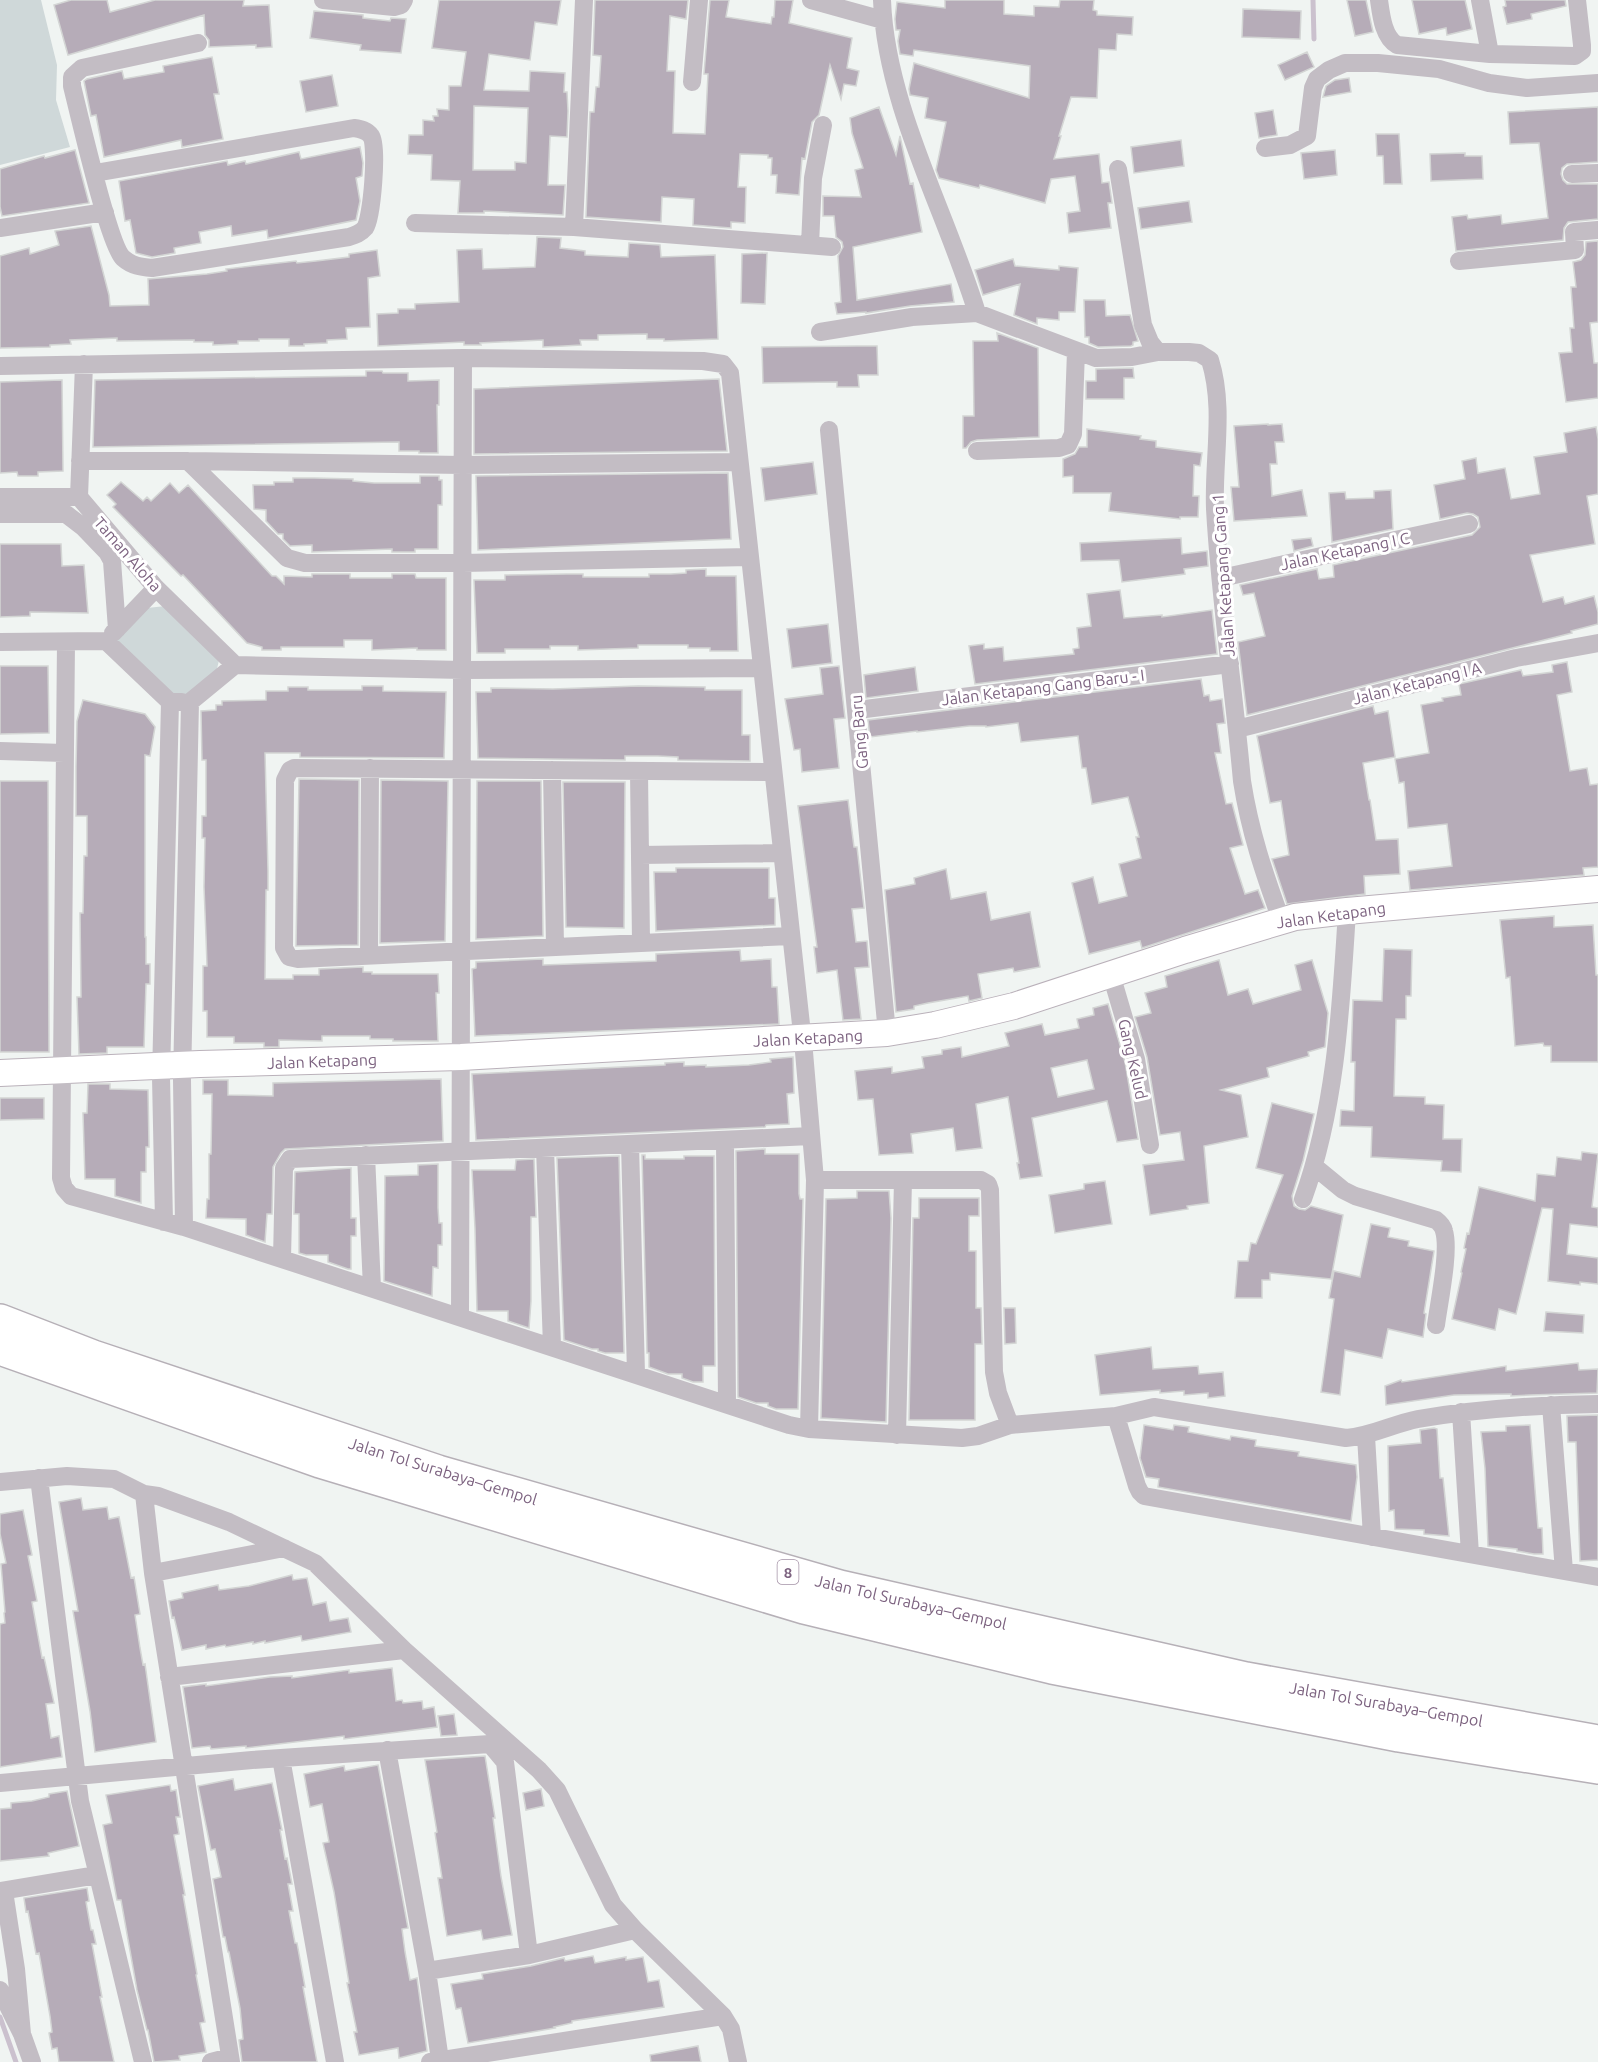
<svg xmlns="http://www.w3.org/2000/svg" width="1598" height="2062" font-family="Ubuntu,sans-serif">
	<rect width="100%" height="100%" fill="#f0f4f2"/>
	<path fill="#cfd8d9" d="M0,0H41L57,65L56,100L70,147L0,165Z
		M166,606L220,656L216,673L189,697L167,692L115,639L147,608Z"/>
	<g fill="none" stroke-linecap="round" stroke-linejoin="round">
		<path stroke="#cbc1ce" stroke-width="5" d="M1313,0L1314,39
			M0,2017L16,2062"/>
	</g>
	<path fill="#b6acb8" stroke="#d3d5d4" stroke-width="1.5" fill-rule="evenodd" d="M71,0H107L110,12L155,0H244L243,6L269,5L272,47L256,48V45L209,47V40L205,35L204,15L68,55L54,5Z
		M439,0H561L557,25L535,22L530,60L489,54L484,90L529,91L530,71L565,73L564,92H567L568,111L567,137L550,136L548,185H565L563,215L484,211V213H458L460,181L431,180L432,155L408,154L409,135H423V120L434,121L433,116H438L437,109L449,110V86H461L466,52L432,48ZM474,106L528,108L526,163L515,162V170H473Z
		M595,0H688L686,19L670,16L667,71H675L673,133L705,134L708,74H704L710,0H729L726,17L771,24L772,17H774L775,0H793L789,23L852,38L847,68L859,71L856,86L844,84L841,99L830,65L819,115L812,122L805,159L802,158L799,195L776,193L777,175H771L772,158H768V155L740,154L738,187H746L745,223L731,222V228L693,225L694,199L662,197L661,222L586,217L590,112H594L596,87H599L601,56L593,55Z
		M945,0H1004V14L1034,16V6L1059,7L1060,0H1094L1093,10L1097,11V15L1133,17L1132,35L1117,34L1116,50L1099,49L1097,98L1071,97L1059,136H1061L1054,159L1099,154L1102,183L1109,182L1112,203H1108L1111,228L1069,233L1067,213L1080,211L1075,176L1051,179L1045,203L980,185L979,188L939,178L936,170L946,122L925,118L928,98L910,95L909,89L914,63L1029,98L1030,66L914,50L913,56L900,54L898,41L900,30H896L895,19L897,2L945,8Z
		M1347,0H1366L1373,32L1355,36Z
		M1412,0H1465L1472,29L1447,35L1446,28L1419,34Z
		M1505,0H1565L1566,6L1531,14L1532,19L1507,24L1503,7L1506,6Z
		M1243,9L1301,11L1300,39L1242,37Z
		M314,11L363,15V18L390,21L391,18L406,19L401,53L360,50L361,45L310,38Z
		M1307,52L1314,67L1285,80L1278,65Z
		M212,57L219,94H214L223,139L182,147L181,140L104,157L96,115L91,116L84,81L87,79L122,71L124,79L164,72L163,66Z
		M332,75L338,106L306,112L300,81Z
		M1349,78L1351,92L1323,97L1326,86L1335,80Z
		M879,107L896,155L900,136L910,184L913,183L922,232L853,247L857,300L951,284L954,302L910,306L866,313V312L837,314L835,303L841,302L838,256L843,247L842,242L836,237L834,216H823V196L861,197L855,170L863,168L852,133L850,118Z
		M1598,107V162L1567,164L1562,168L1561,174L1563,180L1567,184H1598V219L1568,222L1564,228L1563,240L1456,251L1452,217L1467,215L1468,219L1501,215L1502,224L1548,218L1539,143L1510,144L1508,112Z
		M1273,110L1277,135L1259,138L1255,113Z
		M1376,134H1399L1402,184H1384L1383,156H1377Z
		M1181,140L1184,166L1134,173L1131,147Z
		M360,147L363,163L362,176L356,178L360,201L356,220L268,238L267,230L232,236L231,226L199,232L201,243L174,248L175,253L152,257L136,253L130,220L125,221L119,181L227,161L228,165L245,161L246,164L299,152L301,159Z
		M75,150L89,203L2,216L0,207V169L44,156L45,158Z
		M1335,150L1337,175L1304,179L1301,153Z
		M1465,153V156H1482L1483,179L1431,181L1430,154Z
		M1189,201L1192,222L1141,229L1138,208Z
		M91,226L109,295L110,306L149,305L148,279L207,274L227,271L226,269L296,261L297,263L316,261L349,257V254L377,250L380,276L368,278L370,327L346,328L347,339L327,340V343L304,344V346H289V339H259V341H238V344L213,345V342H194V340L117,341V338L70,340L71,344L50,345V347L0,348V256L29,248L30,254L59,245L55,231Z
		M537,237L561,238L560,248L585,251V255L628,257L629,243L660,245L661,257L715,255L718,339L664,341V339H647V334L598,335V340H580L581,345L564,346L543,347V340L480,343L481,345H464V342L378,346L377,314L398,313V309H415V304L459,302L457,250L482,249L483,269L535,267Z
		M1598,241V322L1590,323L1594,363H1598V398L1566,402L1559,353L1572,352L1570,328H1574L1571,287H1576L1573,262L1581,260L1585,255L1586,242Z
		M767,253L765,304L741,303L742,254Z
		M1013,259L1015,266L1059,270V266L1078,268L1075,312H1059V320L1037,318V324L1014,315L1020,284L983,295L975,270Z
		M1084,300H1105L1106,316L1130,315L1138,341L1133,342V345L1131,346L1098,347L1089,343V337H1085Z
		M997,333L1038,348L1039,437L977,440L971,442L966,448H963V416H974L973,341H998Z
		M858,346H877L878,375H858L859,387H837V382L763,383L762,347Z
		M1133,368L1134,378H1124V399H1086V381H1096V369Z
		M366,371H382L383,373H408V381L439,380V405H437L438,453H419V451H399V442L93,447L95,380L366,376Z
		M719,379L727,451L474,454V389Z
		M62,380L63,471L38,472V476H18L17,472L0,473V382Z
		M1268,424V425L1282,424L1284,442H1275L1277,464H1270L1272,496L1302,490L1307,516L1234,521L1231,487H1239L1234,426Z
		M1596,427L1598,439V494L1587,496L1595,544L1530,555L1543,602L1563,597L1565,604L1594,596L1598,612V624L1571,631L1572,633L1247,715L1238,642L1265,636L1254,593L1243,595L1240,585L1317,569L1319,579L1334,577L1333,565L1472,535L1480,527L1478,517L1473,514L1467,513L1440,519L1434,485L1465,479L1462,461L1476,458L1478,473L1505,468L1511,499L1540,494L1534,457L1567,452L1564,433Z
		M1087,429L1141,436L1140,439L1156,441V447L1202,453L1200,466L1194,465L1193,496H1199L1198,517H1180V519L1109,511L1111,493H1073V476L1063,477V459L1075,454L1079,447H1087Z
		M813,462L817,494L765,501L761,468Z
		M728,473L731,539L478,550L476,476Z
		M420,476H439V480H442V505H438V549H415V552H392V549L312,552V545L290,546L283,539V534H278L266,521V510L254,509L253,485H274V482H293V478H314L353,479V481L374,483H420Z
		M121,482L143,501L147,497L151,501L170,483L179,493L188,485L272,576H276L284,584V576L312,577V574H350V578H392V574H415L416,578H446V650H417V648L372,650V640H344V647H281V650H262V647L247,643L183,575L181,576L113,507L116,504L107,495Z
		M1391,490L1393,529L1332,542L1329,493L1345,492L1346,499L1374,498V491Z
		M1181,538L1182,554L1207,551L1208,566L1184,569L1185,574L1122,582L1119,560L1081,561L1080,543Z
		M1311,538L1313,546L1294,551L1292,540Z
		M0,544H61L62,566L84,565L88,613L30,612V616L0,617Z
		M706,569V576H736L738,651H710V648H688V645H638V648L578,650V646H550V649H505V653H477L474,580H505V575L567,574H583V577H649V574H671L686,573V570Z
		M1120,590L1124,618L1162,615V617L1212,610L1217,654L975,684L969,646L984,644V649L1003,647L1004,661L1074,654L1073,649L1079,648L1077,628L1091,626L1087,594Z
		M828,624L832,663L792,668L787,629Z
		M1567,662L1572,692L1557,695L1570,771L1587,768L1590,785L1598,784V867L1583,868L1584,875L1410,890L1408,871L1452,866L1447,824L1408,828L1404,782L1399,783L1395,759L1429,753L1421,705L1443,701L1442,698L1461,695L1459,684L1521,670L1523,676L1553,672L1552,665Z
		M0,666H48L49,733L0,734Z
		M839,666L845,718L834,719L839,768L802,772L800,749L794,750L785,699L823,694L820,668Z
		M915,667L918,691L866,698L864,675Z
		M1201,679L1204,696L1209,695L1210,701L1222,699L1225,723L1217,724L1221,753H1215L1226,804L1232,803L1243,845L1230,848L1245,894L1258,890L1265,908L1142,948L1140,941L1089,954L1072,883L1093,877L1099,903L1127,896L1119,864L1141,858L1136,837H1139L1128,797L1092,804L1086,768H1082L1078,736L1021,742L1018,723L986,727V726H969L917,732V731L870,737L868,720Z
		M362,686H383V691L446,692L444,758L300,757V753H265L268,871V890H266L265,979H293V975H319V969L363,967V972H372V974H438L439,993H436L438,1041H393V1039H370V1036H322V1041L279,1040V1047H264V1043H234V1037H207V1011H203V966H207L206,937L204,887L205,838H202V816H206V760H202L201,711L216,710V705H222V701L266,700V691H288V687H308V690H362Z
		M638,686L705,687V690H742V735H750V761L678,760V757L658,756H625V760L478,758L476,692H491V688L553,689Z
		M83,700L145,714L155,727L150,756L145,755V937H146V964H150V984H146L144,1047H107V1053L79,1054L77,997H81L80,913H83L84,856H87V816H76V767L77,721Z
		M1373,706L1375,714L1388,711L1395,757L1363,763L1369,800H1370L1376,840L1398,839L1400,874L1364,876L1365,894L1287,904L1272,859L1289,855L1281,801L1270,803L1257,736Z
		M299,779L359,780L358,945L296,946Z
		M381,780L448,781L445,941L380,943Z
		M0,781H48L49,1052H0Z
		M477,781H541L543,936L476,939Z
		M563,782H625L624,928L566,927Z
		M848,800L854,847H857L864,908L852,909L856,942L867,941L869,967L855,968L861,1019L843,1020L837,970L817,973L814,947H817L798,806Z
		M676,868H769V898H775V925L656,931L654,872H676Z
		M946,869L951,899L986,892L991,920L1030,912L1040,967L1014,972L1013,968L978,974L982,998L969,1001L968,996L928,1003L914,1006V1009L896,1012L885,890L915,884L914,878Z
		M1554,916V927L1593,925L1596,975H1598V1062H1551V1046H1544L1543,1043L1515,1046L1510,977L1506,978L1500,920Z
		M1384,949L1412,950L1411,996H1406V1019H1396L1394,1096L1425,1097V1104L1444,1105L1443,1139H1462L1461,1172L1441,1171L1442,1161L1371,1157L1372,1127L1340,1126L1341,1110L1354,1111L1355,1062H1351L1353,1000L1382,1001Z
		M740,950L741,961L771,959L772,987H777L779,1024L475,1036L472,969L476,968V962L543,959V965L656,961V954Z
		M1219,960L1228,995L1248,989L1253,1004L1301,990L1295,965L1312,960L1328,1013L1325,1047L1308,1052L1309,1056L1267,1068L1269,1077L1221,1090L1241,1095L1248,1137L1204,1146L1209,1203L1187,1206L1188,1209L1150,1215L1143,1165L1184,1160L1180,1132L1160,1135L1147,1057L1135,1017L1151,1013L1145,993L1167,987L1165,976Z
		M1108,1004L1125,1062L1138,1139L1117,1142L1107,1101L1032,1118L1042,1176L1020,1179L1017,1163H1019L1008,1097L976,1104L982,1148L956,1151L953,1128L911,1134L913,1153L879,1155L873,1099L858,1100L855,1071L892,1067V1073L924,1068L922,1057L942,1054V1050L961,1047L962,1057L1009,1046L1005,1033L1042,1024L1045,1035L1079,1028L1077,1019L1094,1015L1093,1008ZM1087,1060L1094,1089L1058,1097L1051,1068Z
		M793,1057L794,1093L787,1094L789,1124L766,1125L765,1127L476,1140L472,1074L665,1065V1063L684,1062V1066L706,1065V1067L749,1065L771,1062L770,1059Z
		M441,1079L443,1141L285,1149L281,1153L273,1167L272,1214H267L265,1242L246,1235V1219L206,1218L207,1199H209V1154H211L212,1094H203V1080H228V1095L273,1096V1083Z
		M88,1084H110V1089L148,1090L149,1147H146V1172H141V1203L115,1196V1179H85L83,1113H87Z
		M0,1098H44V1119L0,1120Z
		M1272,1103L1314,1114L1303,1161L1292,1196L1294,1206L1299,1209L1305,1210L1311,1206L1343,1215L1331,1279L1270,1273V1280H1262V1298H1235L1238,1261H1248L1251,1243L1256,1244L1283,1175L1256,1168Z
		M765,1149V1154H799V1194L800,1199H803L798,1409H776L768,1406V1403H756L738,1397L736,1151Z
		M1582,1152L1598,1154L1592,1207L1598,1208V1227L1570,1224L1567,1254L1598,1258V1284L1580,1282V1285L1548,1281L1553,1209L1542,1208L1516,1314L1499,1309L1495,1330L1452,1319L1462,1273L1461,1272L1466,1249L1464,1248L1467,1233L1469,1234L1479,1187L1535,1201L1537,1174L1555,1176L1557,1157L1581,1160Z
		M642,1155H645V1159H684V1156H714L715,1366H703V1382H693L682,1378V1374H668L649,1367V1353H647Z
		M619,1156L624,1353H605L598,1351V1349H592L564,1340L557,1158Z
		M534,1159L536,1217H531V1301L529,1328L508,1321V1311H477L475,1228L472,1170H515L516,1160Z
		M438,1164V1208L439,1223H442V1245H438V1268L433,1267L432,1296L384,1281L385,1176L418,1175V1165Z
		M351,1168V1218H356V1236H351V1269H348L328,1262V1255H306L299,1253V1214H294L295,1172Z
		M1105,1181L1112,1224L1055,1233L1049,1195L1084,1189V1184Z
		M857,1191H889L891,1218L886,1422L821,1418L826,1199L857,1198Z
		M919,1198H979V1216H969V1251H976V1308H981L982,1344H975V1420H909L913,1218H919Z
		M1371,1224L1390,1228L1388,1237L1409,1241L1408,1246L1434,1251L1424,1313L1426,1314L1423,1337L1388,1329L1382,1358L1345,1350L1340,1395L1321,1392L1334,1299L1329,1298L1334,1271L1360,1277Z
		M1004,1308H1015L1016,1343L1005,1344Z
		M1546,1312L1584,1315L1583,1333L1544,1331Z
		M1151,1347L1153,1369L1198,1366L1199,1374L1223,1372L1225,1396L1208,1398V1393L1184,1395V1391L1160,1393V1390L1100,1395L1095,1355Z
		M1578,1363L1579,1370L1598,1369L1597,1393L1530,1395L1511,1396V1394L1454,1395L1386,1405L1385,1386L1401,1380L1402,1382L1506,1366V1371Z
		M1598,1415V1560L1580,1561L1576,1442H1568L1567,1416Z
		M1144,1425L1173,1430L1174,1425L1189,1427L1188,1432L1230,1440L1231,1436L1256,1440L1255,1446L1299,1452L1298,1456L1356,1465L1357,1477L1351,1521L1158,1487L1159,1479L1146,1477L1140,1458Z
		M1530,1425L1538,1528H1542L1543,1554H1534L1517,1551V1549L1488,1546L1485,1468L1481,1432L1506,1431V1426Z
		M1434,1428L1437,1429L1440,1478H1443L1449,1536L1424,1534V1530L1395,1529L1394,1510L1389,1511L1388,1446L1421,1443L1420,1430Z
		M81,1498L83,1510L107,1507L109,1519L119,1517L131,1578L134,1577L140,1614L135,1615L140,1648L143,1665L145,1664L156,1742L95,1752L90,1711L73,1611H78L59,1502Z
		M23,1510L32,1555L28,1556L37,1601L32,1602L42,1658L44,1657L54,1703L46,1704L51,1738L59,1736L62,1757L0,1767V1624L5,1623L4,1613L5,1612L1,1564L6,1563L0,1534V1514Z
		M292,1575L293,1580L307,1578L313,1605L326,1602L330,1621L348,1618L351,1632L302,1641L301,1636L265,1643V1641L253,1644V1642L226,1647L225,1645L206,1649V1645L182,1650L174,1617L172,1618L169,1601L183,1598L182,1593L218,1585L219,1590L249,1586Z
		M392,1668L396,1701L402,1700L403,1703L422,1701L423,1709L434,1707L437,1727L344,1739V1736L246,1748V1746L211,1749L210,1746L192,1748L183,1687L206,1684V1686L270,1677L292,1676V1678L349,1670V1673Z
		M454,1714L457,1735L441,1736L438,1716Z
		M485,1756L495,1818H493L501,1877L512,1935L483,1940L481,1930L447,1936L438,1878H442L435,1833L437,1832L425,1760Z
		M378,1765L408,1928L402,1929L405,1952L410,1980L417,1978L427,2051L399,2058L398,2048L359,2055L354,2032H357L347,1983H349L334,1892L323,1843L329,1842L322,1804L310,1807L304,1774L344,1766L345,1771Z
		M233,1779L235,1790L272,1783L282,1830H280L285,1859L287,1858L292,1884H288L293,1911H289L295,1943H297L305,1987H303L317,2062H242L239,2040L243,2039L240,2008L229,1952H228L225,1937H223L213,1879L221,1877L215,1849L211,1850L198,1786Z
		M170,1785L171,1791L176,1790L180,1817H176L179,1834L174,1835L185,1895H183L197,1974L196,1975L205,2022L200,2023L206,2052L179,2056L180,2060L154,2062L148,2030H147L137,1990L121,1900H117L103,1825L112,1823L106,1795Z
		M541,1789L544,1806L526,1810L523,1793Z
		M67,1791L79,1846L48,1853L49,1856L0,1861V1809L11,1808V1803L32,1801L49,1797V1794Z
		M87,1888L89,1901L86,1902L91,1930H93L96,1944H92L102,1997H100L114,2062H59L57,2048L52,2049L49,2033L52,2032L50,2016L39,1953L36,1954L28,1911L26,1912L24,1898Z
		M593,1956L595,1963L626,1957V1960L643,1957L648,1982L659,1980L664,2007L572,2021V2023L554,2027L555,2028L468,2043L461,2008L456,2009L451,1984L483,1979L482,1974L531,1966L564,1958L565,1961Z
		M698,2046L701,2062H651L650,2055Z"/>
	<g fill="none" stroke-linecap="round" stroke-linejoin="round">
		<g stroke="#bab1ba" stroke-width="28">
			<path id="secondary" d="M0,1073L200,1064L461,1057L887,1033L935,1025L1014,1006L1185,950L1295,917L1347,911L1598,889"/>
		</g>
		<g stroke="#b6b0b7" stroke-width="36">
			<path id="highway" d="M0,1321L93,1357L438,1472L840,1587L1246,1679L1598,1742
				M0,1348L320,1461L804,1607L1052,1667L1399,1735L1598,1767"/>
		</g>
		<path stroke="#c3bdc4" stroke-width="18" d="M323,0L394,7L401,5L404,0
			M811,0L883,20
			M882,0C886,106 946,211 977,313
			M1379,0C1381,14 1383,37 1397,45L1490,54L1575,56L1582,51V45L1577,0
			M1480,0L1490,54
			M692,82L699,0
			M1265,148L1290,145L1307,136L1313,88L1317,79L1329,70L1345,63H1378L1439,69L1489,83L1527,88L1598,83
			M1118,169L1143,325L1150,342L1158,352
			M95,173L354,128C361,129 367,130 371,136C378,146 372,218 365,228C361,233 355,235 349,237L152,268C141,267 132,266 123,258C109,245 79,114 72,86V77L82,68L198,43
			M1572,174L1598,173
			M415,223L574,227L832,247
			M574,227L584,0
			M0,228L105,212
			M810,245L813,178L823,125
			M1459,261L1575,250L1574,232L1598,230
			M820,332L912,317L977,313L1096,358L1132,357L1158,352H1189L1199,353L1210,360C1225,408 1213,459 1215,509C1220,600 1234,691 1242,781C1250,832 1264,873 1281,920
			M0,366L463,358L703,361L723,364L730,373L804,1052L815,1180L809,1429
			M829,430L887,1033
			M977,451L1059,448L1068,445L1073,434L1076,351
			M80,461H188L463,465L739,462
			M188,461L287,558L305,563H463L749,557
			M0,497H79L156,588L235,665
			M79,497L84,364
			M0,514H66L83,527L107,552L112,561L117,629
			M1221,578L1469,524
			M113,633L156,588
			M106,641L170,702H182
			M0,642L106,641
			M66,642L61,1178L64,1188L71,1196L184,1227L789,1425L809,1429L962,1438L978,1436L1010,1425L998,1393L994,1372L990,1190L988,1184L981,1180H815
			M857,710L1230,664
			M1237,729L1516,658L1598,643
			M0,751L64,753
			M552,770L555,947
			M639,771L641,943
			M772,772L294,768L290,770L285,780L284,948L289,957L298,959L790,936
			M640,855L781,853
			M369,955L370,768
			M1111,974L1136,1059L1150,1145
			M725,1140L727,1404
			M630,1144L636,1374
			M545,1148L552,1346
			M366,1155L372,1288
			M1315,1167L1343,1190L1355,1196L1436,1220C1440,1223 1443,1226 1444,1231C1450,1251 1439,1302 1436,1325
			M1303,1199C1336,1108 1341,1007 1347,911
			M164,1222L161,1077L170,702
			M184,1227L182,1080L190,702L235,665L463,670L761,668
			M282,1259L284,1168L290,1159L811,1136
			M460,1316L463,358
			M1551,1405L1564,1571
			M1461,1412L1470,1554
			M1116,1416L1137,1486L1140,1492L1144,1496L1598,1577
			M1010,1425L1116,1416L1154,1407L1346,1438C1373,1436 1392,1424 1418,1419C1477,1409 1537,1405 1598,1404
			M897,1435L903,1180
			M1366,1436L1372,1537
			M39,1478L80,1801L143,2062
			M0,1482L67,1476L114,1479L144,1494L158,1496L229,1522L315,1563L404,1650L539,1770L557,1790L613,1905L635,1930L723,2016L731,2029L738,2062
			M144,1494L153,1573L231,2062
			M153,1573L284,1548
			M169,1677L404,1650
			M490,1744L505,1762L529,1955
			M387,1750L427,1971L440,2060
			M281,1758L335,2062
			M0,1783L252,1760L490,1744L502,1738
			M0,1891L97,1875
			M4,1891L16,1969L22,2034
			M427,1971L529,1955L635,1930
			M0,1990L22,2034L32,2062
			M211,2062L230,2057
			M430,2062L723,2016"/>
		<use href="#secondary" stroke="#fff" stroke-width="26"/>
		<use href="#highway" stroke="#fff" stroke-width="33"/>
	</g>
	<g text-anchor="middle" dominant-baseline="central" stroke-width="6" stroke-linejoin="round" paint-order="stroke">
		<rect fill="#fff" stroke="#a492a6" stroke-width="1.5" x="777.5" y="1560" width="21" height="24" rx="4.5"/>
		<g font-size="15" font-weight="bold" fill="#7d6380">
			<text x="788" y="1572">8</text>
		</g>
		<g font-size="16" fill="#7d6380" stroke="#fff">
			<text transform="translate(1345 551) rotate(-12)">Jalan Ketapang I C</text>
			<text transform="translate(128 554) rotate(49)">Taman Aloha</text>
			<text transform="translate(1223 575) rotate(-94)">Jalan Ketapang Gang 1</text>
			<text transform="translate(1417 683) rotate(-14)">Jalan Ketapang I A</text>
			<text transform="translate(1043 687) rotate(-7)">Jalan Ketapang Gang Baru - I</text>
			<text transform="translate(859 732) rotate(-95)">Gang Baru</text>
			<text transform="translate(1331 915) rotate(-8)">Jalan Ketapang</text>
			<text transform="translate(808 1038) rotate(-3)">Jalan Ketapang</text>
			<text transform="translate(1133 1059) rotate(77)">Gang Kelud</text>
			<text transform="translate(322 1061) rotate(-2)">Jalan Ketapang</text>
			<text transform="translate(443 1471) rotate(17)">Jalan Tol Surabaya–Gempol</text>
			<text transform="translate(911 1602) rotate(13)">Jalan Tol Surabaya–Gempol</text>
			<text transform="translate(1386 1704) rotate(10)">Jalan Tol Surabaya–Gempol</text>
		</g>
	</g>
</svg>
